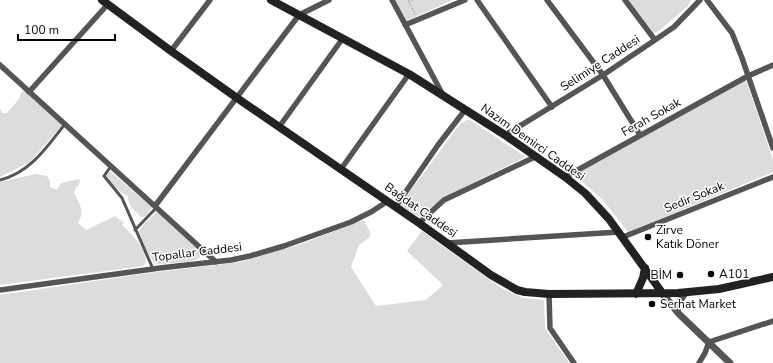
<svg xmlns="http://www.w3.org/2000/svg" width="773" height="363" font-family="'Nunito Sans',sans-serif">
	<rect width="100%" height="100%" fill="#fff"/>
	<path fill="#dcdcdc" d="M394,0H452L405,22Z
		M628,0H691L688,6L659,31L654,33Z
		M746,80L773,160V172L628,232L603,200L574,175Z
		M24,90L62,125L30,162L0,177V109L3,113H7L20,98V94Z
		M467,120H470L524,156L523,158L444,197L419,217L400,205L460,124Z
		M110,171L151,207L152,208L146,216L141,217C134,210 128,206 128,196C120,193 109,184 106,176Z
		M36,174L47,176L50,181V187L57,190L61,183L80,179L79,185L76,187L74,193C80,205 85,211 78,223L86,230L115,216L124,223L122,225C133,235 145,247 146,262L144,265L137,267L0,285V182Z
		M157,212L197,247L200,253C200,256 201,257 198,259C192,263 166,263 158,264L154,263L143,244L139,231L144,224Z
		M364,220L370,232V237L359,245L351,267L376,306L426,300L443,285L407,251L422,231L501,288L523,298L544,300L545,328L569,363H0V295L149,273L241,262L301,244Z"/>
	<g fill="none" stroke-linecap="round" stroke-linejoin="round">
		<path stroke="#777" stroke-width="1" stroke-dasharray="1 2" stroke-linecap="butt" d="M408,0L415,14
			M409,2L413,0"/>
		<path stroke="#555" stroke-width="3" d="M111,166L104,176L122,198L153,269
			M0,180C30,173 47,147 65,124
			M135,230L157,207"/>
		<path stroke="#555" stroke-width="5.5" d="M392,0L443,95
			M477,0L552,107
			M547,0L603,75L640,135
			M625,0L655,40
			M707,0L732,33L742,58L773,148
			M405,25L465,0
			M171,51L210,0
			M0,65L216,262
			M29,92L108,4
			M279,127L343,38
			M505,135L603,75L655,40L674,27L700,0
			M341,169L409,74
			M565,177L748,76L773,65
			M155,206L299,15L329,0
			M396,206L438,145L465,110
			M419,223L444,200L537,156
			M623,237L773,177
			M447,243L619,232
			M0,290L160,268L231,260L250,256L284,246L351,222L371,212L388,201
			M549,294L550,328L574,363
			M699,363L705,353L709,342L773,321"/>
		<path stroke="#555" stroke-width="7" d="M663,294L679,314L730,363
			M677,311L680,301L685,293"/>
		<path stroke="#222" stroke-width="8" d="M102,0L171,51L237,98L419,223L491,275L517,290L525,292L549,294L678,293L719,289L773,277
			M271,0L409,74L505,135L565,177L585,193L609,219L663,294
			M636,294L643,278L645,268"/>
	</g>
	<g fill="#000" stroke="#fff" stroke-width="1.5">
		<circle cx="648" cy="237" r="4"/>
		<circle cx="711" cy="274" r="4"/>
		<circle cx="680" cy="275" r="4"/>
		<circle cx="652" cy="304" r="4"/>
	</g>
	<g text-anchor="middle" dominant-baseline="central" stroke-width="3" stroke-linejoin="round" paint-order="stroke">
		<g font-size="12" fill="#000" stroke="#fff">
			<text transform="translate(600 63) rotate(-33)">Selimiye Caddesi</text>
			<text transform="translate(651 117) rotate(-29)">Ferah Sokak</text>
			<text transform="translate(533 142) rotate(35)">Nazım Demirci Caddesi</text>
			<text transform="translate(694 197) rotate(-22)">Sedir Sokak</text>
			<text transform="translate(421 210) rotate(35)">Bağdat Caddesi</text>
			<text transform="translate(197 252) rotate(-7)">Topallar Caddesi</text>
		</g>
		<g font-size="12" fill="#000" stroke="#fff" text-anchor="start">
			<text x="656" y="230">Zirve<tspan x="656" dy="14">Katık Döner</tspan></text>
			<text x="719" y="274">A101</text>
			<text x="672" y="275" text-anchor="end">BİM</text>
			<text x="660" y="304">Serhat Market</text>
		</g>
	</g>
	<path d="M18 34v6h97v-6" fill="none" stroke="#000000" stroke-width="2"/>
	<text x="24" y="34" font-size="12" fill="#000000" stroke="#ffffff" stroke-width="3" paint-order="stroke">100 m</text>
</svg>
